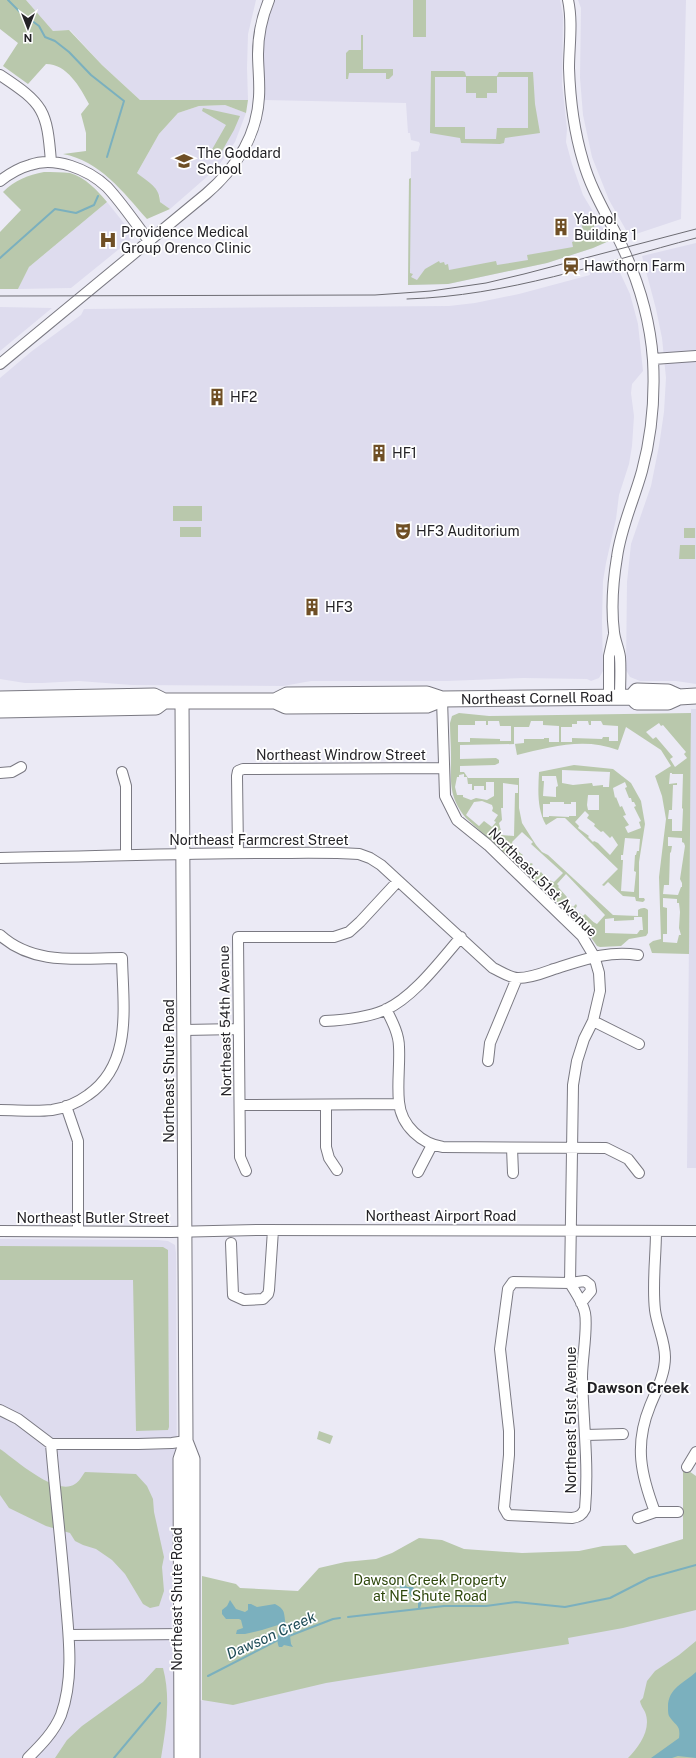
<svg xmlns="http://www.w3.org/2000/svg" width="696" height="1758" font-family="'Public Sans',sans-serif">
	<rect width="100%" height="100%" fill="#ebeaf5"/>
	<path fill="#dedcee" d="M26,0H256L248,34L247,68L248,100H140L102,65L70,30L53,31Z
		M275,0H560L563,16L562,84L567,129L566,142L572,164L583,195L610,240L593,248L547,263L448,284L408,285L409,179L411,178V152L418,151L420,144L419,142L411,140L410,133H408L406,103L264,100L263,44L266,24Z
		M578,0H686L681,219L633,235L626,230L609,200L592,157L583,115L580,78L581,8Z
		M225,105L246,113L235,142L217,168L170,209L160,202V196L137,173L159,134L178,113L199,106Z
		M107,202L131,232L132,238L129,241L71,288L18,289L29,267Z
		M696,243V684L676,681H640L630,677L626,670L627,582L631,544L651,486L659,446L664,412L666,378L662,338L656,309L642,256Z
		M615,262L630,294L638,324L643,371L632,384L631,393L634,416L632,446L629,464L619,495L616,519L606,563L603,581L602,620L603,671L599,678L591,681L587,679L524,678L447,681H311L283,686L132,685L79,681L42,683H25L0,679V378L32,351L81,315L84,309L449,306L475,303L519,294L590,275L589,269Z
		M0,307L52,308L0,351Z
		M691,709H696V1168H687Z
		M0,1239L157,1240L168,1241L175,1245L176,1253L177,1501L173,1545L171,1646L175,1650L177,1758H0Z
		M696,1606V1758H199V1701Z"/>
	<path fill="#b9c8ac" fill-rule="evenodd" d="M0,0H26L53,31L69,30L102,65L140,100H248L246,113L225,105L199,106L178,113L159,134L137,173C148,182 160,187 160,202L170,209L147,219C123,192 100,161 63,154L86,151V133L81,114L89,104C80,87 67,64 46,64L28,84L3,66L18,43L0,29Z
		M413,0H426V37H413Z
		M361,35H363V69H393V75L389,79H386V73H349L348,79H346V53L349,50H361Z
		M431,71H463L465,72L466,76H497L499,72H533L535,104L540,133L505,138L504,143L500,144L461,143L460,138L430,133ZM435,77H466V93H476V98H487V93H497V77H528V128H497L496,139H465V127H435Z
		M203,108L240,116L234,130L218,158L210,153L226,125L202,111Z
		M44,172C52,172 62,172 70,173C85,177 98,191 107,202L29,267L18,289H0V232L21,210L3,192C15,180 28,175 44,172Z
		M411,178L410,273L413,274L411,277L417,280L425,269L439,261L440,263L444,262L445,265L448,264L449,270L496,261L497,265L528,260L527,255L573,247L572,242L575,241V239L583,237L584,240C595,243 596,235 603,231L609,241L593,248L547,263L448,284L408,285L409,179Z
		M587,216C594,220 596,227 593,234L587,237L584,235L581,222L582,218Z
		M173,506H202V521H173Z
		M180,527H201V537H180Z
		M684,528H695V538H684Z
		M680,545H695V559H679Z
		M459,713L489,716L691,713L689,954L652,953L649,944L653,941L661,939L659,877L666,819L662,796L655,776L671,766L661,750L626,727L618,750C584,737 550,747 517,755L515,744L460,745V759L496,758L499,760V763L495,765L460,766V772H464L468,778H519V808L522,823L536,845L542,852L548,855L613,915L638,916V910C641,908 645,907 648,910V933L646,936L629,939L621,946L600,947L597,946L583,926L466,818C448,796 451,781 451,755C451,744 450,734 450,723L452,716ZM475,721H486V725H488V721H499L500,726H511V741H500V739L470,738V742H458V725H475ZM531,721H543V725L559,726V742H549V738H544V739H524V743L514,744V727H529ZM577,721H588L589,725H591V721H601L603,725L618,726V741H609V737H603L602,739L572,738V742H561V727H572V724H577ZM659,723L661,726L663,725L686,752L684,754L687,758L675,767L670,759L673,757L656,737L653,739L646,732ZM670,773H672V774H683L682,808L683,809L682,831H672V819H668L669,810H672L673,785H677V783L669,784ZM464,774V777H467L468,784H472V790H474V786H484V790H486V782H494V796L487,800L476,798L471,800L463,797V795H457L455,787L457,777H459V775ZM503,783L518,785V793H515L514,836L502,835L499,823L502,820L501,808H503ZM482,801L492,805L493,808L492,811L498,815L494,821L496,822L492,827L484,821L479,826L466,815L474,802ZM522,832L533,842L531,844L563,873L554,882L547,879L541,872L538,875L530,867L533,864L531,863L528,865L520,858L523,855L515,849L512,842ZM668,837L682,838V842L684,843L685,846L680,879L682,883V887H681L678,895L663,894L664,885H669L670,853L671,852L672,846H668ZM566,874L605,915L597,924C592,922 588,916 585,914L583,916L575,909L577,906L576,904L573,907L565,900L567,897L558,887L559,886L557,884ZM663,898L677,899V903H679L680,912L679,928L681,935H679L677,943L663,942V934H667V908L663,907ZM634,917H642L643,930H640L637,934L605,933V919L614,918V921L634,920Z
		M574,765L613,769L631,783L641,801L645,824L639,862V898H644L645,900L643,902L636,901L635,897L623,896L608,882L604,886L602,885L618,869L565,818H557L546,825C537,809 538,791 539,772ZM562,770L610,772L609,787H603V785L593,786L592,783L573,785L562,783ZM542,776H556L558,786L556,787V797L543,796L544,781H542ZM625,782L627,787L625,788L629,798H631L632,802H634L636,806L634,807L641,821L639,822L641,828L628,833L625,827L629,825L623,816L626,815L622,806L620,807L616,797L615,798L613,788ZM588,795H599V810H588L587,805ZM550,802H564V804H571V802H576V816H569V817L549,816V817H543V804H550ZM585,811L589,815L587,818L595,824L594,826L601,832L603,831L610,838L612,836L618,845L610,855L598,843L594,841L593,842L588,837L589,836L578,828L579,826L575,822ZM625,838L640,839L639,851H637L636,855H635L634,871L636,872L634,892L621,891L623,860H621V855H623Z
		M0,1246L163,1247L168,1250L169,1427L168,1430L136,1431L133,1280H0Z
		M319,1431L333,1436L330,1444L317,1439Z
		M0,1449C15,1459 56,1497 75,1484C79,1482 82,1476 85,1472L136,1474L147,1486L153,1499L154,1512L164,1557L162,1567L164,1591L159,1606L150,1608L143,1604L125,1574L112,1560L96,1549L83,1545L75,1541L70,1533L46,1526L9,1508L0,1495Z
		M683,1467L696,1476V1610L623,1628L568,1638L569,1644L326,1683L233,1705L202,1700V1576L236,1584L240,1588L298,1591L319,1568L345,1562L376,1559L392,1553L419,1538L442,1540L464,1549L522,1553L579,1551L603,1546L626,1545L634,1554L683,1539Z
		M696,1641V1758H628C639,1747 652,1729 645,1712C643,1708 641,1706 640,1701L643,1698L647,1681L655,1671L679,1655Z
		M156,1668H163C171,1698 166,1728 161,1758H55L67,1740L82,1726L143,1682Z"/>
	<path fill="#7bb0be" d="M394,1578L399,1583L403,1582L407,1587H413L417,1594H420L422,1591L425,1593L420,1608H418V1600L416,1598L413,1599C408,1592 410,1591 402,1591L399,1585H393L389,1581L388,1579Z
		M230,1600L236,1609L245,1612L248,1610V1604H251L257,1607L275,1604C284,1609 284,1611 285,1620C285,1624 287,1629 288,1634L290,1636L291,1644L293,1647L284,1645L282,1647H279C275,1639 281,1632 278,1625L262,1630L245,1634H236L237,1630L243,1628L241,1620L239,1619H226L222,1614V1610L227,1606Z
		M696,1672V1758L678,1756L672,1758H651L679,1738C681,1724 675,1726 669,1716C668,1714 668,1710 668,1707C668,1688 684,1683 696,1672Z"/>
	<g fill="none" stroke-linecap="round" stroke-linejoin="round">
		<path stroke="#7bb0be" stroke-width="2" d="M8,0L20,12L39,26L45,37L55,41L69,52L91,75L124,101L107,157
			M0,258L55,209L76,213L94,205L98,196
			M348,1617L444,1606H486L516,1602L565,1607L610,1598L649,1578L696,1565
			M289,1636L333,1619L340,1618
			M208,1676L278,1640
			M114,1758L160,1703"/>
		<g stroke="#7a7982" stroke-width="12">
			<path id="minor" d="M568,0C573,22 569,46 569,68C570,99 574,131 583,161C591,190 607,215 620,242C638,279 650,319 653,360C655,397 652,434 642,471C634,500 621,527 617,557C613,581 611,608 614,632C615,641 619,649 620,657C621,670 620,684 620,697
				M0,75C44,104 47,110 51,162
				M0,181C9,174 19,168 30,165C55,156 88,169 107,187C122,203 135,223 149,241
				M653,359L696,356
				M0,364L206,194C235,169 257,136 259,97C260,82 258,68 258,54C258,35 262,17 269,0
				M609,697V656L614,634
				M442,699L445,796L457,820L488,845L582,936L594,956L599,973L600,991L593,1021L584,1039L577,1061L573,1085L570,1283C575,1292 583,1302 585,1313C588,1328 582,1359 582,1377C583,1421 589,1464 585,1509C582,1515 579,1517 572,1518L508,1515L504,1508L509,1455V1431L500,1349L508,1289L513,1282L570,1283L585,1281L590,1285L591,1291L581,1303
				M122,772L126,786V854
				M0,773L12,772L21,767
				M238,853L237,776L238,771L243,769L444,768
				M0,858C89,857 178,853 268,853C298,853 329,852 359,854L370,858L381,865L493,968C500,971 510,978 518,978C531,978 543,973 554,969C583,960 608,950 638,955
				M0,935C34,966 80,958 122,958C123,1006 133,1064 88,1095C77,1103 65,1108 52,1110C35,1112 17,1110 0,1110
				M386,1009C392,1021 399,1034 399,1047C400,1065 397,1084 399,1102C401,1126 422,1144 443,1147L606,1148L628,1159L639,1173
				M325,1021C345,1020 366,1018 385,1010C414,997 441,960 461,937
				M593,1021L639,1044
				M184,1030L238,1029
				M488,1061L490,1043L517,978
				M240,1105L399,1104
				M326,1105V1147L329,1158L337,1170
				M66,1106L78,1141V1231
				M512,1148L513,1173
				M246,1171L240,1157L238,937H334L349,932L360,922L398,881
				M418,1172L432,1145
				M0,1231L171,1232L257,1230L696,1231
				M231,1243L233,1295L244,1300L263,1299L268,1294L269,1290L273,1230
				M0,1410L18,1419L51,1444H138L172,1443L186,1441
				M586,1435L623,1434
				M687,1467L696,1452
				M655,1512H678
				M638,1518L655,1512C641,1475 634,1445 650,1406C656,1391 665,1375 665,1357C665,1341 657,1326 655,1310C652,1284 656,1257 656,1231
				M69,1635L187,1634
				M28,1758C41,1745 54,1732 61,1715C75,1676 68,1631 65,1592C61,1542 55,1493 51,1444"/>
		</g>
		<g stroke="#7a7982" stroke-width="15">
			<path id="major" d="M186,1441L193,1459V1758
				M181,1758L180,1459L186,1441L182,701"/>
		</g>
		<g stroke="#7a7982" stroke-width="17">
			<path id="highway" d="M632,697L637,691L668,692L679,697
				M0,699L154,696L164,701H275L287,695L427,694L442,699L632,697L637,702H668L679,697L696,696
				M275,701L286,706L427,705L442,699
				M0,710L156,707L164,701"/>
		</g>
		<use href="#minor" stroke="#fff" stroke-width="10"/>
		<use href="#major" stroke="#fff" stroke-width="13"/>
		<use href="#highway" stroke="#fff" stroke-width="15"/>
		<path stroke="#6d6c73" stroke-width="1" d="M0,296L375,295L431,291L486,283L524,274L696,229
			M407,299C507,296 601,263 696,238"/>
	</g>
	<defs>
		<g id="school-bare" transform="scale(1.38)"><path d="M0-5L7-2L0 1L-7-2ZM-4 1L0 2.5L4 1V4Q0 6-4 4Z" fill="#6f4f25" stroke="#fff" stroke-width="2.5" paint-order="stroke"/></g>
		<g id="building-bare" transform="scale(1.38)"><path d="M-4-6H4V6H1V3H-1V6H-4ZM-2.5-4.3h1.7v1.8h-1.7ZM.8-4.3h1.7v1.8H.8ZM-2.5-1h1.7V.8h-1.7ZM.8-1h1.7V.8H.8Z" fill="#6f4f25" stroke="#fff" stroke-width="2.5" paint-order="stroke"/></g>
		<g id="hospital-bare" transform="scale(1.38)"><path d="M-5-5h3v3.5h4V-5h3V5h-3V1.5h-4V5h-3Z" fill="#6f4f25" stroke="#fff" stroke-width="2.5" paint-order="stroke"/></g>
		<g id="station-bare" transform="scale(1.38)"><path d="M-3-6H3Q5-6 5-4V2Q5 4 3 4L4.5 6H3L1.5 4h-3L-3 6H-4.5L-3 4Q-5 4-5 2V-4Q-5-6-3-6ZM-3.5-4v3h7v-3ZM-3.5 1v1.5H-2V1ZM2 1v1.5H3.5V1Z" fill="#6f4f25" stroke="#fff" stroke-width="2.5" paint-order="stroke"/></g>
		<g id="theatre-bare" transform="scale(1.38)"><path d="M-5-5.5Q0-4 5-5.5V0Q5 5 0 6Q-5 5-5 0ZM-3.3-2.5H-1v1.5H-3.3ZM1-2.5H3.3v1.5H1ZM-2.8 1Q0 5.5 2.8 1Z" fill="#6f4f25" stroke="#fff" stroke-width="2.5" paint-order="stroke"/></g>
	</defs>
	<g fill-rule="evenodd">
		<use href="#school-bare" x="184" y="161"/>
		<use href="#building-bare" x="561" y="227"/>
		<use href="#hospital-bare" x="108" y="240"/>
		<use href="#station-bare" x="571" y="266"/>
		<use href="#building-bare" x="217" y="397"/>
		<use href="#building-bare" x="379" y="453"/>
		<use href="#theatre-bare" x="403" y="531"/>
		<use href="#building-bare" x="312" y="607"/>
	</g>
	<g text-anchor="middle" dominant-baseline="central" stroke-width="3.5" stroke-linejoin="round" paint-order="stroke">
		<g font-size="14" fill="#232226" stroke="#fff" text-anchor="start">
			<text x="197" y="153">The Goddard<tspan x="197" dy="16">School</tspan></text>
			<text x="574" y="219">Yahoo!<tspan x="574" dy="16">Building 1</tspan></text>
			<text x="121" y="232">Providence Medical<tspan x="121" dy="16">Group Orenco Clinic</tspan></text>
			<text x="584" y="266">Hawthorn Farm</text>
			<text x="230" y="397">HF2</text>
			<text x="392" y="453">HF1</text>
			<text x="416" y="531">HF3 Auditorium</text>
			<text x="325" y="607">HF3</text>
		</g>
		<g font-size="14" fill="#232226" stroke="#fff">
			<text transform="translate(537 698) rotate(-1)">Northeast Cornell Road</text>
			<text x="341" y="755">Northeast Windrow Street</text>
			<text x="259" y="840">Northeast Farmcrest Street</text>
			<text transform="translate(543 882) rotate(45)">Northeast 51st Avenue</text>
			<text transform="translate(225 1021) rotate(-91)">Northeast 54th Avenue</text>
			<text transform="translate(169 1071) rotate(-90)">Northeast Shute Road</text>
			<text x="441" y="1216">Northeast Airport Road</text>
			<text x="93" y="1218">Northeast Butler Street</text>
			<text transform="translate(571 1420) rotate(-90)">Northeast 51st Avenue</text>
			<text transform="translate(177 1599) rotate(-90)">Northeast Shute Road</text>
		</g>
		<g font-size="14" fill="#2e470c" stroke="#fff">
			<text x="430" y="1580">Dawson Creek Property<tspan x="430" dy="16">at NE Shute Road</tspan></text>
		</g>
		<g font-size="15" font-weight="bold" fill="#232226" stroke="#fff">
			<text x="638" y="1387">Dawson Creek</text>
		</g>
		<g font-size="15" font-style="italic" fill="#1c4a55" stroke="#fff">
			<text transform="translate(271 1635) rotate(-24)">Dawson Creek</text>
		</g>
	</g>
	<g transform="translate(28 28) rotate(180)" stroke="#ffffff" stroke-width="3" paint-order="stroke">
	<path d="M0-3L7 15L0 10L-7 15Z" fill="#232226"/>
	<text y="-6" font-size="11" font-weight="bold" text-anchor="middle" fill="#232226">N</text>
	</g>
</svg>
